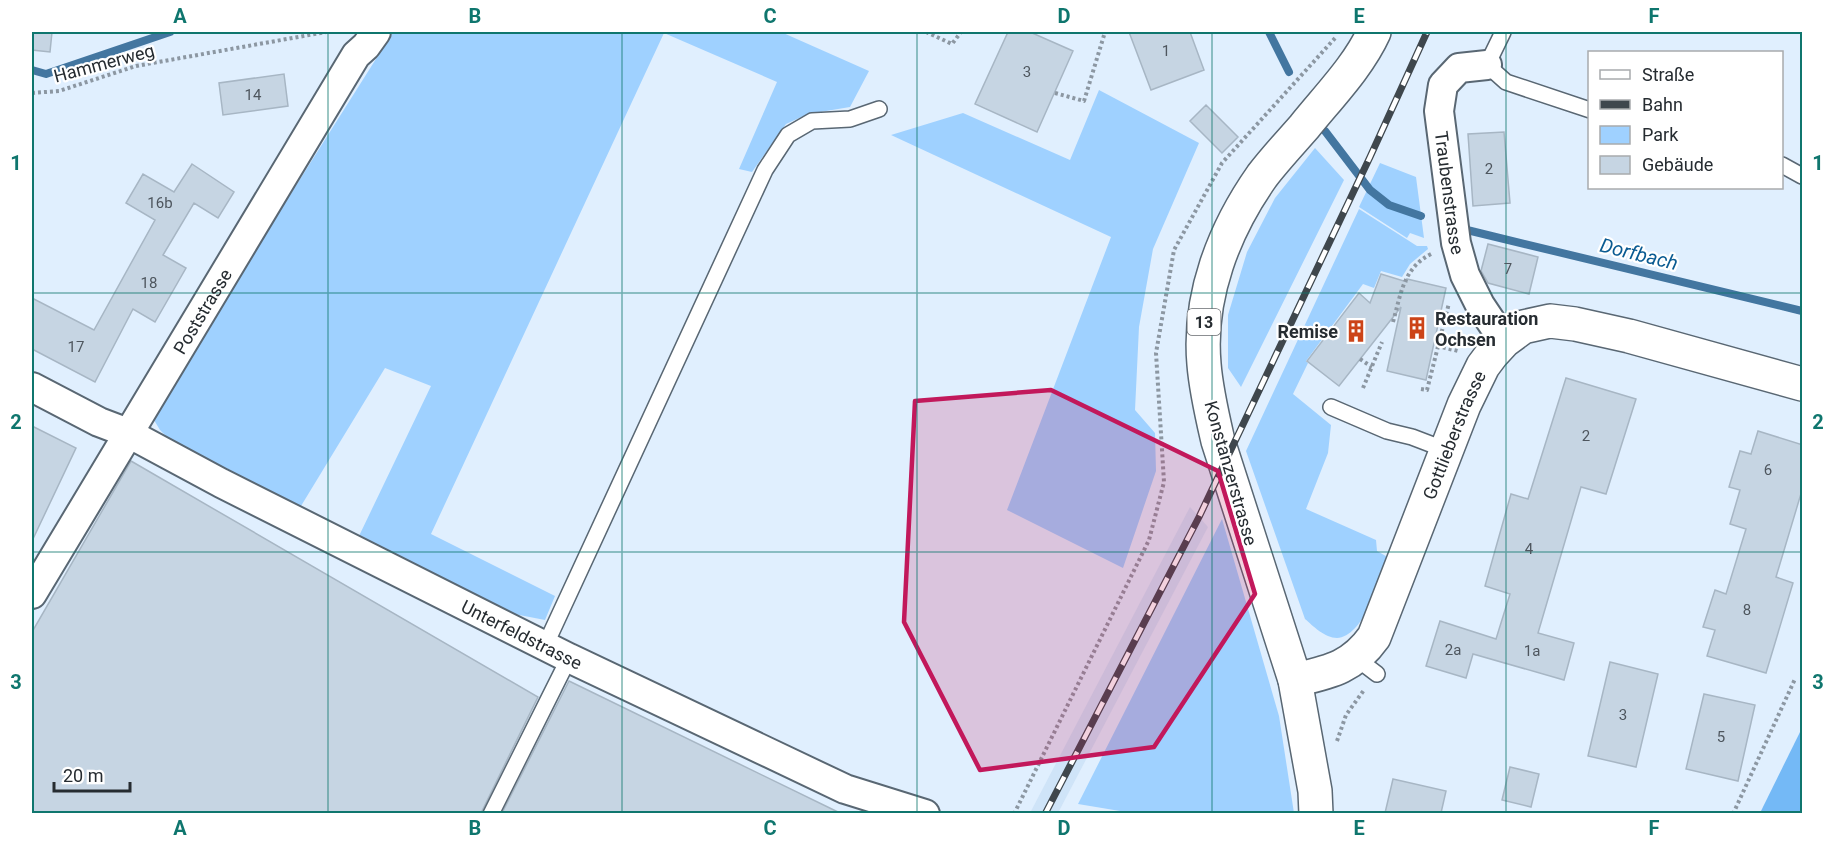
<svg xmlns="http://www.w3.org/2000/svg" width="1834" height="845" font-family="Roboto,sans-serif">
	<rect width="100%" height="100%" fill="#e0effe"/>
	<path fill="#cfe4f8" d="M1190,507L1208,527L1058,813H1030Z"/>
	<path fill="#9fd1ff" d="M393,32H781L869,71L850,107L808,114L786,124L752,172L739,169L777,82L664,33L431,534L555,596L545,620L509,613L359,536L431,386L385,368L301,506L175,445L160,430L151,415Z
		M1099,90L1199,143L1153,249L1139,327L1135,410L1155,433L1156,471L1123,568L1007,510L1111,237L891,135L963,113L1070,160Z
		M1315,148L1344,180L1241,387L1228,368V315L1247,252L1275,198Z
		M1380,163L1416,177L1424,238L1410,233L1407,238L1359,207Z
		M1359,209L1417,246H1427L1428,249L1410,264L1402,277L1381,271L1374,288L1363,284L1306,361L1308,363L1293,394L1331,425L1328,453L1306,509L1376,540L1377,551L1391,559C1381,580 1363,637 1337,638C1325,638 1313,626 1305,619L1246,451Z
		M1222,519L1279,716L1294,813H1132L1078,804Z"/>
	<path fill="#74b9f6" d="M1802,728V813H1760Z"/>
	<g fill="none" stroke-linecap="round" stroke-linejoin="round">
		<path stroke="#4376a0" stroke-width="8" d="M1269,32L1289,72
			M32,70L46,74L170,32
			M1325,131L1370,190L1389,205L1421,216
			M1467,230L1802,311"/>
	</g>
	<path fill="#c6d5e3" stroke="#a7b6c4" stroke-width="1.5" d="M32,32H52L50,52L32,50Z
		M1008,32H1030L1073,51L1037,132L975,104Z
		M1129,32H1190L1204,70L1151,90Z
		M284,74L288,106L223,115L219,83Z
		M1206,105L1238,137L1222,153L1190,121Z
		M1504,132L1510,203L1473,206L1468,134Z
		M192,164L234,192L218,218L194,203L163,255L186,268L155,322L133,309L95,382L32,349V298L94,330L155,220L126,203L143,174L174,192Z
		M1488,244L1538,257L1529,294L1488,283L1481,271Z
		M1381,274L1407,282V279L1446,288L1426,380L1387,371L1401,307L1339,386L1307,361L1359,293L1370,303Z
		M1566,378L1636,399L1606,494L1581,487L1538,633L1574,643L1564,680L1473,654L1466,678L1426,666L1440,621L1496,639L1510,594L1485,586L1511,494L1528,499Z
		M32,426L76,448L32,541Z
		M1758,431L1803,445V487L1776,577L1793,583L1766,673L1707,656L1715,630L1703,627L1715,590L1726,594L1746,529L1730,524L1740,490L1729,487L1740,451L1751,454Z
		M131,461L538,697L481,813H32V632Z
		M1610,662L1658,674L1636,767L1588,756Z
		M569,681L840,813H502Z
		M1704,694L1755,705L1738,781L1686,769Z
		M1510,767L1539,774L1531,807L1502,800Z
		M1393,779L1446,791L1441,813H1385Z"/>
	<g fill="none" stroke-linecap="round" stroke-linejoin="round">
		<g stroke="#596773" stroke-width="18">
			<path id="lane" d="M1503,32L1487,65L1506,82L1590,110
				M1782,165L1802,176
				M1331,407L1387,431L1412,437L1446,450
				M545,646L765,170L788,135L812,121L850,119L879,109
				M1356,658L1377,674
				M491,814L569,658"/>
		</g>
		<g stroke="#596773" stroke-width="32">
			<g id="street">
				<path id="s1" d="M1487,65L1459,68L1443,85L1439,111L1456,243L1465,275L1480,305L1504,341"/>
				<path id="s2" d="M32,387L99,422L128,433L221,483L569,658L845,789L925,814"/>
				<path id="s3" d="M32,594L356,55L366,46L376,32"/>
			</g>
		</g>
		<g stroke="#596773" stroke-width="36">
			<g id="secondary">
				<path id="s4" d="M1295,680C1329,672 1352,668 1374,637L1464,405L1483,366L1492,354L1504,341L1523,327L1550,321L1575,324L1629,336L1802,384"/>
			</g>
		</g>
		<g stroke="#596773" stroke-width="36">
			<path id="primary" d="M1316,814L1315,791L1295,680L1218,441C1212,415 1206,390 1204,364C1198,296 1224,230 1262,176C1275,159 1290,143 1304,127C1328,97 1358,67 1374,32"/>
		</g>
		<path stroke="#8c97a2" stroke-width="4" stroke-dasharray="3 3" stroke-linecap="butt" d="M926,32L952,44L961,32
			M32,93L59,91L136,66L326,32
			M1055,93L1084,101L1105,32
			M1393,322C1401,294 1403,267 1433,253
			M1437,346L1458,351
			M1360,359L1372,367
			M1363,388L1382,342
			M1421,389L1427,390L1449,303
			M1337,741L1346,715L1364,690
			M1014,814L1149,540L1164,482L1156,353L1174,250L1222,163L1336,37
			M1733,814L1795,679"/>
		<use href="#lane" stroke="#fff" stroke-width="15"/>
		<use href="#street" stroke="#fff" stroke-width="28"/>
		<use href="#secondary" stroke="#fff" stroke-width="33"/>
		<use href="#primary" stroke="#fff" stroke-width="33"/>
		<g stroke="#3f474d" stroke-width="7">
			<path id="rail" d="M1045,814L1199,517L1370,157L1427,32"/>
		</g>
		<use href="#rail" stroke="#fff" stroke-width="4.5" stroke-dasharray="14" stroke-linecap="butt"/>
	</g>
	<path fill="#c2185b" fill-opacity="0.2" stroke="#c2185b" stroke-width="4.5" stroke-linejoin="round" d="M1051,390L1218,471L1255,594L1154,747L980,770L904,622L915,401Z"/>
	<path fill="none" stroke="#0f766e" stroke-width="1.5" stroke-opacity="0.55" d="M328,32V814M622,32V814M917,32V814M1212,32V814M1506,32V814M32,293H1802M32,552H1802"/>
	<defs>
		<g id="building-bare" transform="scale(1.8)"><path d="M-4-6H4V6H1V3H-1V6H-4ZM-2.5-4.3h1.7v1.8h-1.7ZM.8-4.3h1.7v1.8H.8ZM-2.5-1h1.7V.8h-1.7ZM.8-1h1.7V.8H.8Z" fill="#cc4418" stroke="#fff" stroke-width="2.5" paint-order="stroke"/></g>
	</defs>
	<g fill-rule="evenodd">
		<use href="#building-bare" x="1417" y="328"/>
		<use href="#building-bare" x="1356" y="331"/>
	</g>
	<g text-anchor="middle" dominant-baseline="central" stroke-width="4.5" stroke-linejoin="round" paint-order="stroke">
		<g font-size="15" fill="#4e565e">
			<text x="1166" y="51">1</text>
			<text x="1027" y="72">3</text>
			<text x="253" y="95">14</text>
			<text x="1489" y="169">2</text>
			<text x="160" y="203">16b</text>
			<text x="1508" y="269">7</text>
			<text x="149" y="283">18</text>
			<text x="76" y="347">17</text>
			<text x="1586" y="436">2</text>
			<text x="1768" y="470">6</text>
			<text x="1529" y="549">4</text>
			<text x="1747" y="610">8</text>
			<text x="1453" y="650">2a</text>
			<text x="1532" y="651">1a</text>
			<text x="1623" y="715">3</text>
			<text x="1721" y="737">5</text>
		</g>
		<rect fill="#fff" stroke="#676b6f" stroke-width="1.5" x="1187.5" y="309" width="33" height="26" rx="4.5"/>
		<g font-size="16" font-weight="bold" fill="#262c31">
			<text x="1204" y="322">13</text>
		</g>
		<g font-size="18" fill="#262c31" stroke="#fff">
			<text transform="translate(104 63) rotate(-15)">Hammerweg</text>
			<text stroke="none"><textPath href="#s1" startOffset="160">Traubenstrasse</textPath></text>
			<text stroke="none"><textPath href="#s3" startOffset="330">Poststrasse</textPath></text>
			<text stroke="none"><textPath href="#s4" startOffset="310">Gottlieberstrasse</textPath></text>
			<text transform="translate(1231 473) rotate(74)">Konstanzerstrasse</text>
			<text stroke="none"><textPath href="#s2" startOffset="549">Unterfeldstrasse</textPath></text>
		</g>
		<g font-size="18" font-weight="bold" fill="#262c31" stroke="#fff" text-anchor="start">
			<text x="1435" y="318">Restauration<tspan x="1435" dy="21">Ochsen</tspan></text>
			<text x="1338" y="331" text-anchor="end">Remise</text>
		</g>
		<g font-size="20" font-style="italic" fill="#0a5b92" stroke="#fff">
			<text transform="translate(1639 254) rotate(14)">Dorfbach</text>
		</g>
	</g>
	<rect width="1834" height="845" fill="none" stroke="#ffffff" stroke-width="66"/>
	<rect x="1588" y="51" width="195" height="138" fill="#ffffff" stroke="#a8abad" stroke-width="1.5"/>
	<rect x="1600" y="70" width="30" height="9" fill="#ffffff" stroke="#a8abad" stroke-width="1.5"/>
	<text x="1642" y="81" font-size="18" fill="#262c31">Straße</text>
	<rect x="1600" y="100" width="30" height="9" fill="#3f474d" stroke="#a8abad" stroke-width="1.5"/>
	<text x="1642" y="111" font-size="18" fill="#262c31">Bahn</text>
	<rect x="1600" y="126" width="30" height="18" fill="#9fd1ff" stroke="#a8abad" stroke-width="1.5"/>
	<text x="1642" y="141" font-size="18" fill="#262c31">Park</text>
	<rect x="1600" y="156" width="30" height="18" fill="#c6d5e3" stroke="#a8abad" stroke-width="1.5"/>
	<text x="1642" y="171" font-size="18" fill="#262c31">Gebäude</text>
	<path d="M54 782v9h76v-9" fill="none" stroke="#262c31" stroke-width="3"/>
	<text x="63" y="782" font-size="18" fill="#262c31" stroke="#ffffff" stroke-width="4.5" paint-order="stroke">20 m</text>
	<rect x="33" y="33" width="1768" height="779" fill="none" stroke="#0f766e" stroke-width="2"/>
	<g font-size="20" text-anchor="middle" font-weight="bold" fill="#0f766e">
		<text x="180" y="23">A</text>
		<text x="475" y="23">B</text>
		<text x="770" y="23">C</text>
		<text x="1064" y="23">D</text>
		<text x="1359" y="23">E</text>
		<text x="1654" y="23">F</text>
		<text x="16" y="170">1</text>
		<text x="1818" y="170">1</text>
		<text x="16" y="429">2</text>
		<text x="1818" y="429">2</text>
		<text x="16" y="689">3</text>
		<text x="1818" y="689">3</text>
		<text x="180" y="835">A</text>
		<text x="475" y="835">B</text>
		<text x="770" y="835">C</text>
		<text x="1064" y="835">D</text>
		<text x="1359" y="835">E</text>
		<text x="1654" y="835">F</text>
	</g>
</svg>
